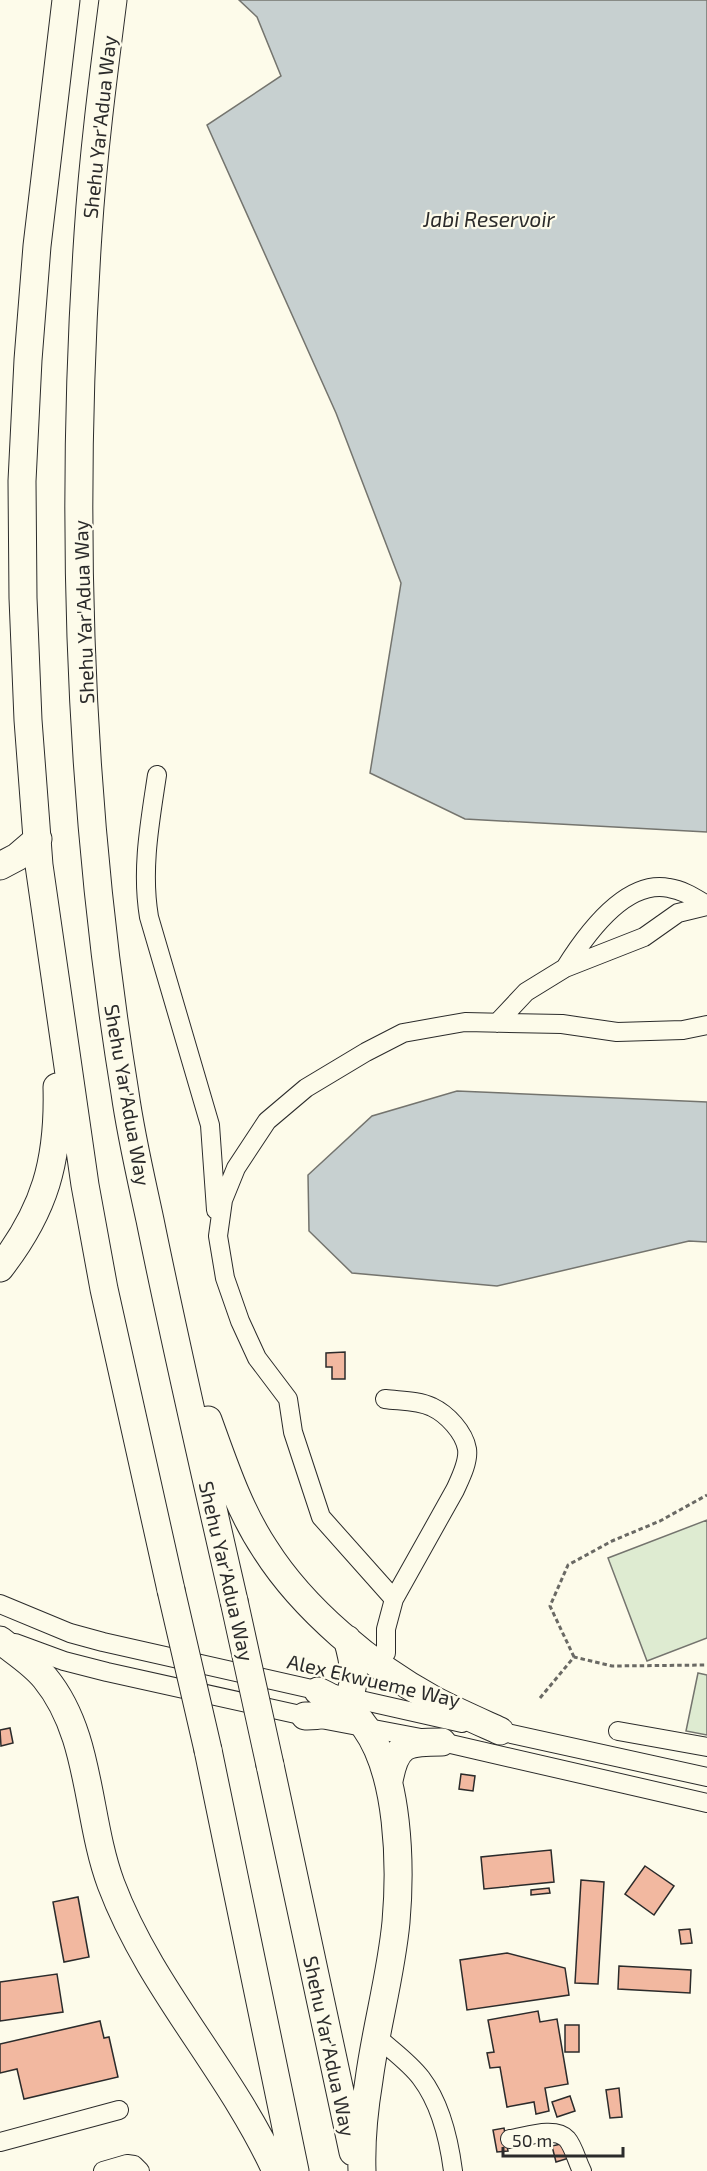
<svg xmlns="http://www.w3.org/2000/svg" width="707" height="2171" font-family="'Exo 2',sans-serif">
	<rect width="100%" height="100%" fill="#fdfbea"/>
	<path fill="#deebd1" stroke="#74746e" stroke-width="1.5" d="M707,1520V1638L647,1661L608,1558Z
		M698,1673L707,1675V1735L686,1731Z"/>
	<path fill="#c7d0d0" stroke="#74746e" stroke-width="1.5" d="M239,0H707V832L465,819L370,773L401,583L336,413L207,125L281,76L257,17Z
		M457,1091L707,1102V1242L689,1241L497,1286L352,1273L309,1231L308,1175L372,1116Z"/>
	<path fill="#f2b8a0" stroke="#2b2b2b" stroke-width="1.5" d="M345,1352V1379H332V1367H326V1353Z
		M10,1728L13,1743L1,1746L0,1730Z
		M461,1774L475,1776L473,1791L459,1789Z
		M551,1850L554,1882L484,1889L481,1857Z
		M645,1866L674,1886L654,1915L625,1894Z
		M581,1880L604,1882L598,1984L575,1983Z
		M549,1888L550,1893L531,1895V1890Z
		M78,1897L89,1957L64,1962L53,1902Z
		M690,1929L692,1943L681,1944L679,1930Z
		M507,1953L565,1968L569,1995L467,2010L460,1960Z
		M619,1966L691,1970L690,1993L618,1989Z
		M57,1974L63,2012L0,2021V1982Z
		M538,2011L540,2022L557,2019L568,2084L545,2088L549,2111L536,2114L534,2102L507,2107L500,2067L490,2068L487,2053L494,2052L488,2020Z
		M100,2021L104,2038L109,2037L118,2077L24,2099L17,2069L0,2073V2044Z
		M565,2025H579V2052H565Z
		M619,2088L622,2117L610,2118L606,2090Z
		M570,2096L575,2111L557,2117L552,2102Z
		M504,2128L508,2151L497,2152L493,2130Z
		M565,2143L569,2158L556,2162L552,2146Z"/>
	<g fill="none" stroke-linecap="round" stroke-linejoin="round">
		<g stroke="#2b2b2b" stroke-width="20">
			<path id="minor" d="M157,775C150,822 141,869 149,917L210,1125L216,1210
				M565,968C585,936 625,879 669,888C683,890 695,898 707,905
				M497,1023L526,992L565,968L644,937L678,913L707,906
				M394,1599L321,1517L293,1432L288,1399L257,1358L240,1321L225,1278L218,1236L223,1200L236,1168L267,1121L306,1088L366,1052L403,1033L465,1022L562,1024L617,1032L683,1030L707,1025
				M0,1604L70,1633L103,1642L462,1723
				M15,1643L64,1661L107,1672L305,1716L442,1742L707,1803
				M378,1664L386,1653V1629L394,1599L455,1490C460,1479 469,1462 467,1449C464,1432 447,1414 432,1407C418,1400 399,1401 385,1399
				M489,1729L707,1777
				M618,1731L707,1747
				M376,2036C390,2049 409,2062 421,2078C440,2103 449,2140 453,2171
				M510,2139C525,2137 555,2126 567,2139C574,2147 577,2162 582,2171
				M0,2142L119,2110
				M103,2171L127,2164L134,2165L140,2171"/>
		</g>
		<g stroke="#2b2b2b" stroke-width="29">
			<path id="highway" d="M66,0L37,246L28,360L22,481L23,598L28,720L39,865L85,1185L104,1289L171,1590
				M113,0C103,78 93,156 88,234C69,520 79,810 125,1093C131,1136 141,1178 150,1220C176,1348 205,1474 234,1601
				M0,866L17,857L38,839
				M0,1268C45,1210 59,1161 57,1087
				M208,1420C224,1464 239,1510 265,1549C303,1609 371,1666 434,1700C455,1711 478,1721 500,1731
				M0,1640C15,1652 33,1663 45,1678C92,1735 86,1817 111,1884C150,1988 230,2070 276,2171
				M318,1691C337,1700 353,1709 365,1727C399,1774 401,1865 396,1922C391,1975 376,2027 369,2080C364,2110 361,2140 362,2171
				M305,1716C357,1717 360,1680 347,1639
				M208,1750L295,2171
				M270,1765L353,2152
				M389,1781C396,1743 406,1742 442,1742"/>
		</g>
		<path stroke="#6a6964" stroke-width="3" stroke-dasharray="4.5 3" stroke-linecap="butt" d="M574,1657L550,1606L568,1565L612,1541L660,1521L707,1495
			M540,1698L574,1657L612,1666L707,1665"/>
		<use href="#minor" stroke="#fdfbea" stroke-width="18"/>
		<use href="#highway" stroke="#fdfbea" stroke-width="27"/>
		<g stroke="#2b2b2b" stroke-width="29" stroke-linecap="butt">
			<path id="highway-bridge" d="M171,1590L208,1750
				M234,1601L270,1765"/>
		</g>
		<use href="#highway-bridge" stroke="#fdfbea" stroke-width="27"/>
	</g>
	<g text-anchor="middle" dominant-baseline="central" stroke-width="4.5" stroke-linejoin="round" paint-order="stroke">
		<g font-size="20" fill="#2b2b2b" stroke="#fdfbea">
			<text transform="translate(99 127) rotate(-84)">Shehu Yar'Adua Way</text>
			<text transform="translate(83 612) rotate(-92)">Shehu Yar'Adua Way</text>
			<text transform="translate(128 1095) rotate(80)">Shehu Yar'Adua Way</text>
			<text transform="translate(227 1571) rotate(77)">Shehu Yar'Adua Way</text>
			<text transform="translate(374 1680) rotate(13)">Alex Ekwueme Way</text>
			<text transform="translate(330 2046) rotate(78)">Shehu Yar'Adua Way</text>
		</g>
		<g font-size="21" font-style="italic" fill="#2b2b2b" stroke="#fdfbea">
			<text x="489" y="218">Jabi Reservoir</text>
		</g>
	</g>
	<path d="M503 2147v9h120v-9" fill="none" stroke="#2b2b2b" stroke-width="3"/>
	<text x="512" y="2147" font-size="18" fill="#2b2b2b" stroke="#fdfbea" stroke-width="4.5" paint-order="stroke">50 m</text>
</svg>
